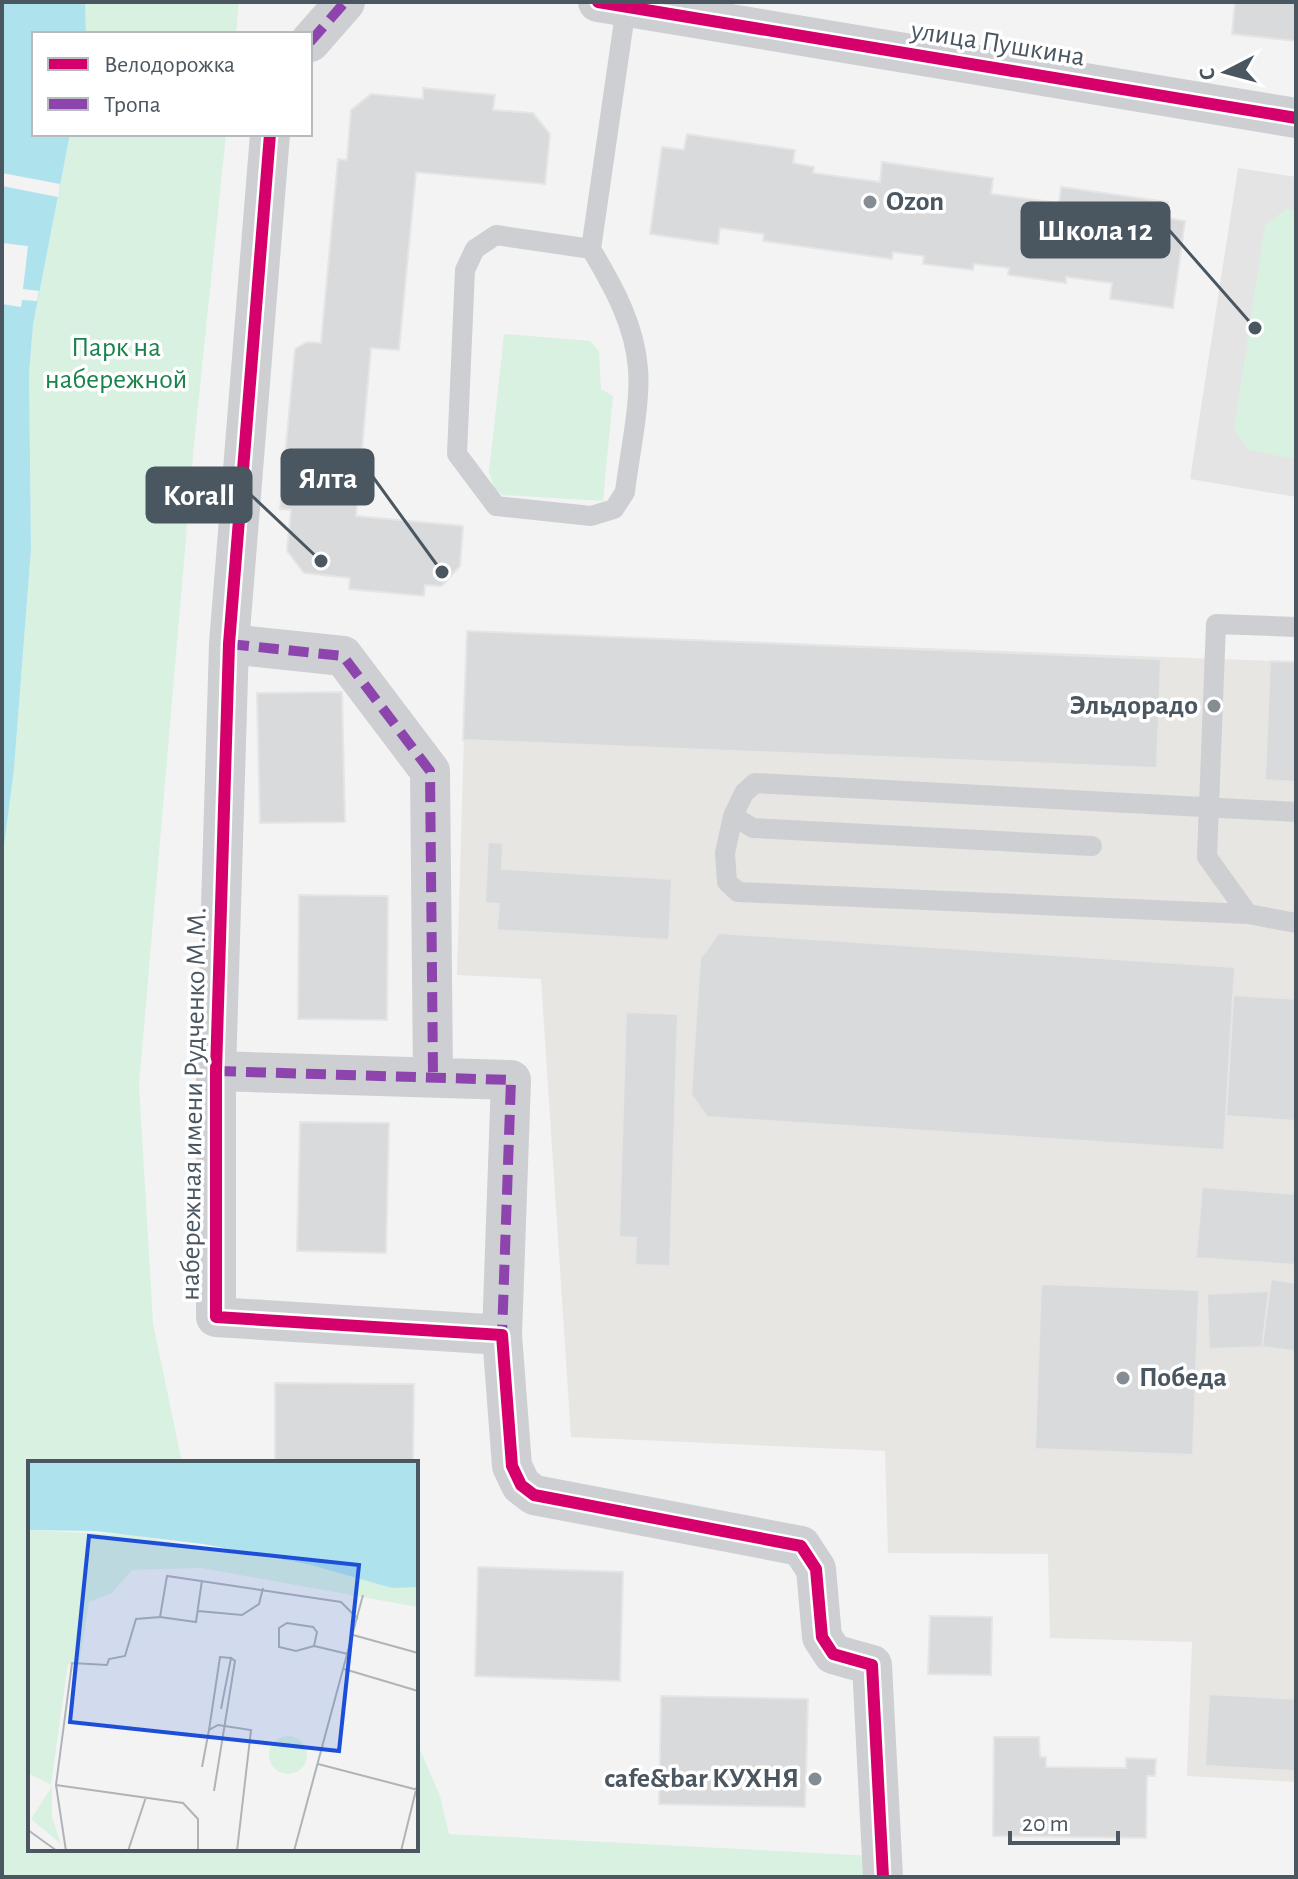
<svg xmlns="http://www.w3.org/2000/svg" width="1298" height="1879" font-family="'Alegreya Sans',sans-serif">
	<rect width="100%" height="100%" fill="#f3f3f3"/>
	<path fill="#e7e6e2" d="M467,631L1296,662V1782L1187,1776L1192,1642L1050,1638L1048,1554L888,1553L885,1451L571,1437L541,979L457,975Z"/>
	<path fill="#e5e4e5" d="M1238,168L1296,177V497L1190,479Z"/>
	<path fill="#d9f1e1" d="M85,2H239L236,34H86Z
		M70,134H226L194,445L139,1085L153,1323L182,1463H30V1849H416V1740L440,1796L449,1834L894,1857V1877H2V862L14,769L31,549L29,374L33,325Z
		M1286,209L1296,211V459L1248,450L1234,429L1265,225Z
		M504,334L590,341L599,351L601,389L613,396L603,501L502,495L495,490L489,472Z"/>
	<path fill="#aee3ee" d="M2,2H85L86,34H34V134H70L33,325L29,374L31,549L14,769L2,862Z"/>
	<path fill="#f3f3f3" d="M2,173L60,184L58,197L2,186Z
		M2,243L28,246L23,289L39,291L37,301L22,300L21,307L2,304Z"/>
	<path fill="#d9dadb" stroke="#e5e5e6" stroke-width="2" d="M1235,2H1296V41L1232,34Z
		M423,88L495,95L493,110L533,113L550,134L545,184L416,172L399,350L371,348L356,516L463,526L460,566L442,586L425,585L424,596L349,589L350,578L304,573L287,551L291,510L280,509L295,349L307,342L321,343L338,159L347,160L351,110L371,94L423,99Z
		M687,134L795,150L793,163L814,167L813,173L880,182L882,162L993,178L991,194L1059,203L1061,187L1168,202L1166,218L1185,221L1173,308L1110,299L1112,283L1066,277V283L1008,275L1009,268L974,264L973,270L923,264L924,256L893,252L892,259L763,241L764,234L720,228L718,244L650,234L662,147L684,150Z
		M467,631L1161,659L1157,768L463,740Z
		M1270,661L1296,662V782L1265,780Z
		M342,692L345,822L260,823L257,693Z
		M488,842L503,843L502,869L672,879L669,940L497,930L499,904L485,903Z
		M299,895L388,896L387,1020L298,1019Z
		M719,933L1235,967L1224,1150L707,1117L691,1094L700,959Z
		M1233,995L1296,999V1121L1226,1116Z
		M626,1012L678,1014L670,1266L635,1265L636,1238L619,1237Z
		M300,1122L389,1123L386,1253L297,1251Z
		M1202,1187L1296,1194V1265L1196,1258Z
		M1271,1279L1296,1283V1351L1262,1347Z
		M1041,1284L1199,1290L1193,1455L1035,1449Z
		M1269,1291L1262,1347L1209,1349L1207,1294Z
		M275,1383L414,1384L413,1463H275Z
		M478,1567L623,1572L620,1681L475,1676Z
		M930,1616L992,1617L991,1675L928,1674Z
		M1209,1694L1296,1699V1771L1205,1766Z
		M661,1696L808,1699L805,1807L659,1804Z
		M994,1737H1039L1040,1757H1046V1767L1126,1768V1758L1156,1759L1155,1776H1147L1146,1838L993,1836Z"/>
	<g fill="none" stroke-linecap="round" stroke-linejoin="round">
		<path stroke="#cdcfd2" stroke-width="20" d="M591,249C613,286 635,325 638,369C641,403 629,457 625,492L614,509L591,516L496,506L457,454L465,270L475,249L496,235L591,249L626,7
			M1296,627L1216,624L1207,857L1248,914L1296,923
			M733,816L725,853L727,882L738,892L1248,914
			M1092,846L753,828L733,816L744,793L755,783L1296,812"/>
		<path stroke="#cdcfd2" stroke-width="40" d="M598,2L1296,118
			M310,42L345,2
			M270,134L229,644L216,1071V1317L502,1335L512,1466L521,1485L534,1495L801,1546L816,1569L822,1637L833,1654L872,1665L883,1877
			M229,644L343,656L430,771L433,1076
			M216,1071L511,1080L502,1335"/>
		<path stroke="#8e44ad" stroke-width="10" stroke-dasharray="20 10" stroke-linecap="butt" d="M310,42L345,2
			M229,644L343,656L430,771L433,1076
			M216,1071L511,1080L502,1335"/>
		<g stroke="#fff" stroke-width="17">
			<path id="cycleway" d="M598,2L1296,118
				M270,134L229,644L216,1071V1317L502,1335L512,1466L521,1485L534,1495L801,1546L816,1569L822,1637L833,1654L872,1665L883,1877"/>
		</g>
		<use href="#cycleway" stroke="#d6006c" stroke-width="12"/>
	</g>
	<g fill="#858d93" stroke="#fff" stroke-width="3">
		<circle cx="870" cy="202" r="8"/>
		<circle cx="1214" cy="706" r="8"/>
		<circle cx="1123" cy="1378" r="8"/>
		<circle cx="815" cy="1779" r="8"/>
	</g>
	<g text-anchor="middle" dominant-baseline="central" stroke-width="7" stroke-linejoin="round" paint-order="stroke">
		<g font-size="28" fill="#4a5660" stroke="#fff">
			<text transform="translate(998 44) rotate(9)">улица Пушкина</text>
			<text transform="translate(194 1104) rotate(-89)">набережная имени Рудченко М.М.</text>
		</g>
		<g font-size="28" font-weight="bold" fill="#4a5660" stroke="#fff" text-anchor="start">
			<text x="886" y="202">Ozon</text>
			<text x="1198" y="706" text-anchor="end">Эльдорадо</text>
			<text x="1139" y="1378">Победа</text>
			<text x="799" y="1779" text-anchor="end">cafe&amp;bar КУХНЯ</text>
		</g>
		<g font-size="28" fill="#19834b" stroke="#fff">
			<text x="116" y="348">Парк на<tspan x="116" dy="32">набережной</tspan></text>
		</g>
	</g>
	<g transform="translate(28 1461)">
		<rect width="390" height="390" fill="#f3f3f3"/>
		<path d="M0,69L103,74L283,104L362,126H390V146L173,107L104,109L84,132L61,141L51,204L40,203L23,324L0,312ZM241 294a19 19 0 1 1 38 0a19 19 0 1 1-38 0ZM24,325V356L33,383L3,358Z" fill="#d9f1e1"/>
		<path d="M0,0H390V126L364,127L283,104L175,83L67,70L0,69Z" fill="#aee3ee"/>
		<path fill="none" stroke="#afb4b8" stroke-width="2" d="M170,150L214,154L231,143L235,127M132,156L168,161L174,119M325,174L390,192M286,185L268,190L251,186V167L259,162L285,166L289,171L286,185L320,193M316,208L390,230M181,269L192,196L203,197M290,303L390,329M174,306L181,269L190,264L223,269L209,390M28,324L155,342L170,358V390M186,330L207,200L203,197L193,248M0,369L29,390M38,390L28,324L44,202L79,204L81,198L97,195L108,158L132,156L139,115L313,141L330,158M100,390L118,336M266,390L335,134M373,390L390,321"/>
		<path fill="#1d4ed8" fill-opacity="0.15" stroke="#1d4ed8" stroke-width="4" d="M61,75L331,104L311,290L42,261Z"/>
		<rect width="390" height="390" fill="none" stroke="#4a5660" stroke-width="4"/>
	</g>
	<path fill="none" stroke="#4a5660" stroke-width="3" d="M1255 328L1169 230M442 572L373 477M321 561L251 495"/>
	<g fill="#4a5660" stroke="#fff" stroke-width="3">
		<circle cx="1255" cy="328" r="8"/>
		<circle cx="442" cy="572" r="8"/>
		<circle cx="321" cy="561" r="8"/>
	</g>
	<g fill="#4a5660" stroke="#4a5660" stroke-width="3">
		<rect x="1022" y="203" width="147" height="54" rx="8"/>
		<rect x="282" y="450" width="91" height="54" rx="8"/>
		<rect x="147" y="468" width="104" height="54" rx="8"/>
	</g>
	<g font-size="30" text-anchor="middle" font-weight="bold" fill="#fff">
		<text x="1095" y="240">Школа 12</text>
		<text x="328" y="488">Ялта</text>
		<text x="199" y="505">Korall</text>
	</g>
	<rect width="1298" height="1879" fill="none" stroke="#4a5660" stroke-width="8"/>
	<rect x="32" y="32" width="280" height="104" fill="#ffffff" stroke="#b7bbbf" stroke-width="2"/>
	<rect x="48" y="58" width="40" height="12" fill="#d6006c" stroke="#b7bbbf" stroke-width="2"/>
	<text x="104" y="72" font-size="24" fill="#4a5660">Велодорожка</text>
	<rect x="48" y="98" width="40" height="12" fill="#8e44ad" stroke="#b7bbbf" stroke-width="2"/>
	<text x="104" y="112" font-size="24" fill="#4a5660">Тропа</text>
	<g transform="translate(1226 72) rotate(264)" stroke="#ffffff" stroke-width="6" paint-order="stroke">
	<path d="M0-6L14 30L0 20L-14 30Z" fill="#4a5660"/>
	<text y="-12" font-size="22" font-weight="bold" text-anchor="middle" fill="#4a5660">С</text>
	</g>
	<path d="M1010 1831v12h108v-12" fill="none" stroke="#4a5660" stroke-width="4"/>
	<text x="1022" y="1831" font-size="24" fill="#4a5660" stroke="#ffffff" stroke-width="6" paint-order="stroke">20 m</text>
</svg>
